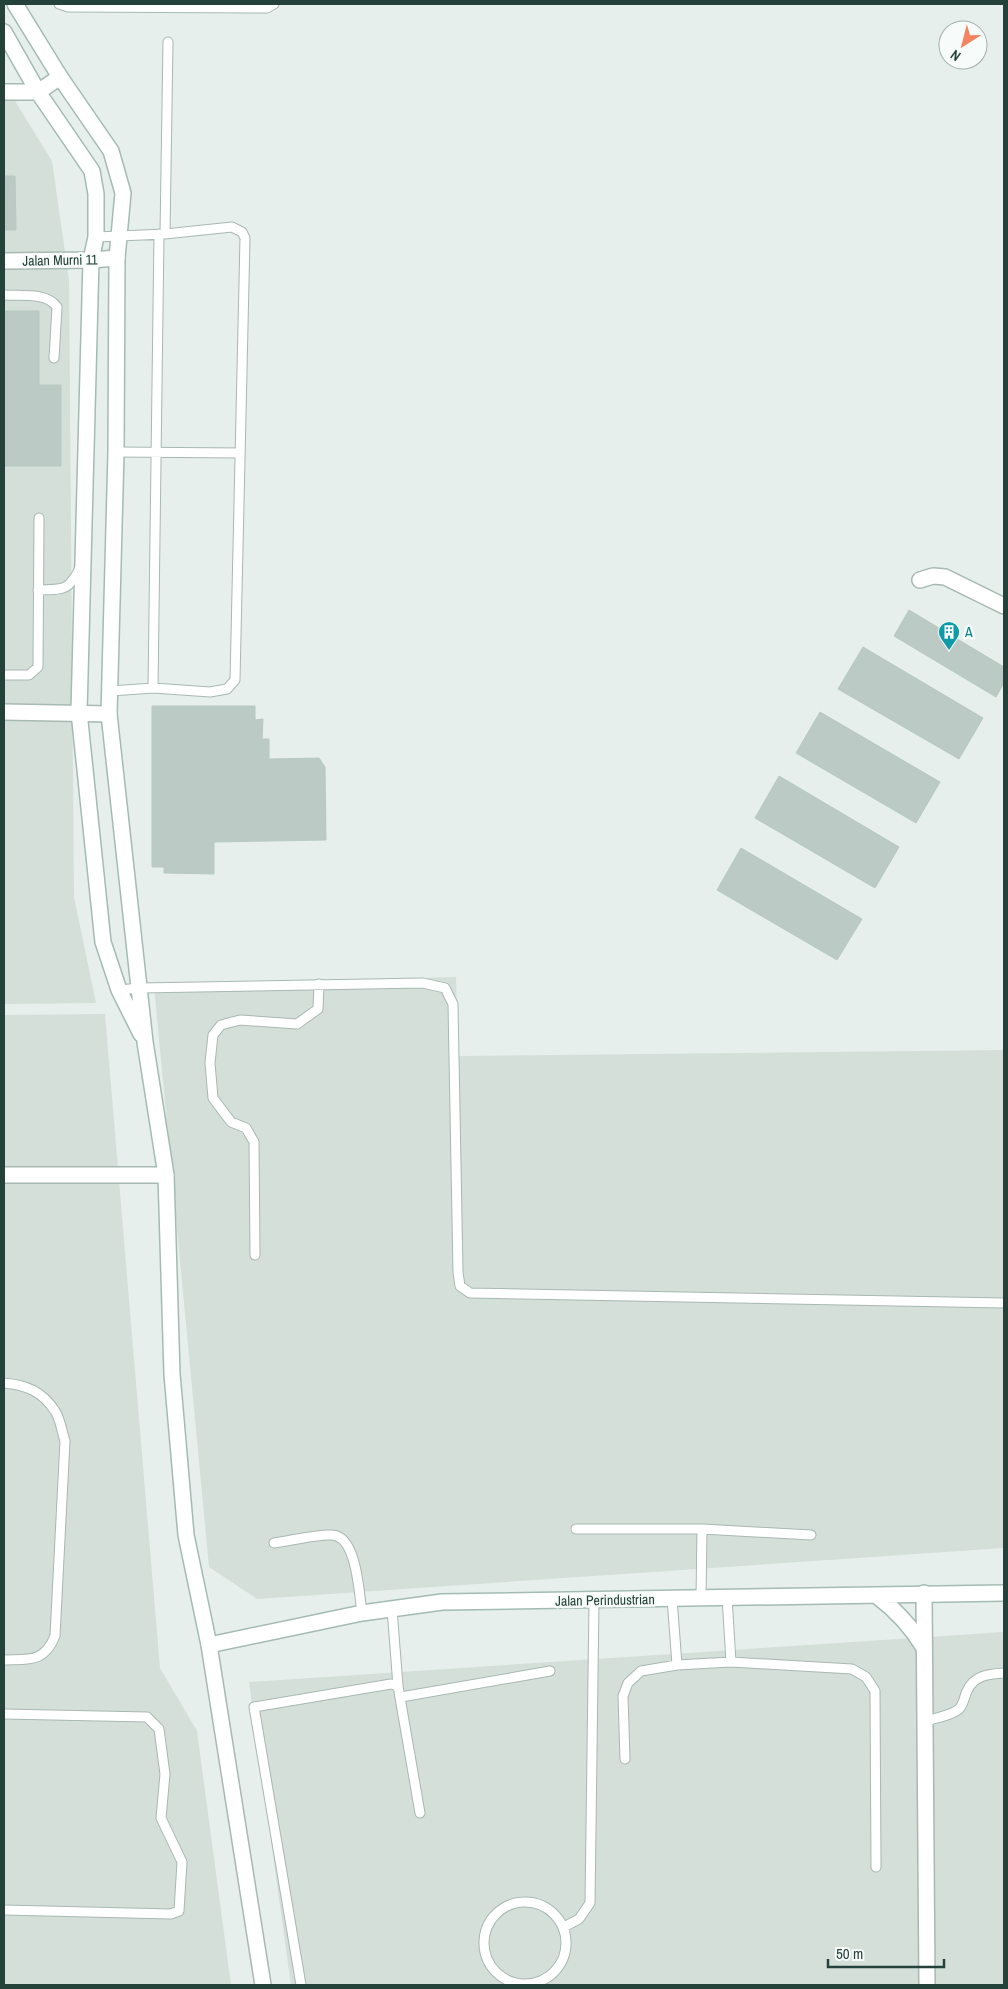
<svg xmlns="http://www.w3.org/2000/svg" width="1008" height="1989" font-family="'Archivo Narrow',sans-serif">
	<rect width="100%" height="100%" fill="#e6efeb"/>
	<path fill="#d4dfda" d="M4,83L52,161L69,280L74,897L96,1003L4,1004Z
		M456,977L458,1056L1004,1050V1548L257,1599L209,1567L154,986Z
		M105,1014L160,1668L197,1731L231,1985H4V1015Z
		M1004,1632V1985H291L249,1682Z"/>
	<path fill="#bbcac4" stroke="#b8c9c2" d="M4,176H15L16,230H4Z
		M4,311H39V385H61V466H4Z
		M909,610L1004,667V683L996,697L894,636Z
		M863,647L983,718L959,759L838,689Z
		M152,706H255V720L263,719L262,739H269V759L319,758L325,767L326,840L214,842V874L164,873V867H152Z
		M820,712L940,782L916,823L796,753Z
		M779,776L899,847L875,888L755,818Z
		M741,848L862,919L837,960L717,890Z"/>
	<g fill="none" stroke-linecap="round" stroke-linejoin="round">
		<g stroke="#a8b8b2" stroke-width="11">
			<path id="service" d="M59,4L68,7L267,8L274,4
				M165,234L168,42
				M96,237L165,234L232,227L242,232L245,238L235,680L227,689L210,692L153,688L111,691
				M4,295C20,296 47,292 57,307L54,358
				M116,452L240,453
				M38,590C63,589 68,592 80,568
				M4,675H29L38,667L39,518
				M153,688L159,234
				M119,990L140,988L423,983L445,988L453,1004L458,1272L460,1286L470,1293L1004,1303
				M255,1255L254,1142L246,1128L231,1122L213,1098L210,1063L213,1035L221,1025L240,1020L297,1024L318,1009L319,984
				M4,1383C26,1385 42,1391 55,1411C60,1418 62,1432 65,1441L55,1636C44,1663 29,1659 4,1660
				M576,1529H702L811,1535
				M274,1543C290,1541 316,1534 332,1535C357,1536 359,1593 362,1613
				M727,1597L731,1662
				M672,1598L677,1665
				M701,1598L702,1529
				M392,1609L398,1686
				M401,1697L550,1671
				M4,1714L147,1717L159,1729L165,1774L161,1818L182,1862L179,1911L171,1914L4,1910
				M925,1721C935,1718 951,1716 959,1709C964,1704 964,1697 967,1691C974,1675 989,1674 1004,1673
				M625,1759L623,1696L628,1683L641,1671L677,1665L731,1662L852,1669L866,1677L875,1691L876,1867
				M484 1943a41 41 0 1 1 82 0a41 41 0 1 1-82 0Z
				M564,1927L579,1919L590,1903L594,1601
				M301,1985L254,1707L391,1684L398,1686L420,1813"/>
		</g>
		<g stroke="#a8b8b2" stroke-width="18">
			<path id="minor" d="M4,92H38L60,77
				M4,261L91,260L117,258
				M920,580L933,576L945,577L1004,606
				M4,712L109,714
				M4,1175H166
				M924,1593L927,1985
				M209,1645L263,1985"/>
		</g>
		<g stroke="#a4bbb3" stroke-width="18">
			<path id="secondary" d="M15,4L60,77L111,151L123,193L117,258L116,452L109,714L145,1042L166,1175L172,1374L186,1535L209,1645L362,1613L442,1602L1004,1593
				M4,32L38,92L92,171L96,194V237L91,260L79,712L103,942L119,990L141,1034
				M877,1596C897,1611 911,1626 924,1648"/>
		</g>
		<use href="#service" stroke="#fff" stroke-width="9"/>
		<use href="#minor" stroke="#fff" stroke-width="15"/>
		<use href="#secondary" stroke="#fff" stroke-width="15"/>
	</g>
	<defs>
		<g id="building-pin" transform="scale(1.125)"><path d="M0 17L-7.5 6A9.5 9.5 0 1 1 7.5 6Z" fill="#0f9aa8" stroke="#f7fbf9"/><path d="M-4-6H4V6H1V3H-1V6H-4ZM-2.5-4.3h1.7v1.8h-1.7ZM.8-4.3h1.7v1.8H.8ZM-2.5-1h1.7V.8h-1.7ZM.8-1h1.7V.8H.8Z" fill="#fff"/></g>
	</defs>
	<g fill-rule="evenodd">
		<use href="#building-pin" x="949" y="632"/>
	</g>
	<g text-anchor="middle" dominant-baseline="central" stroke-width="5" stroke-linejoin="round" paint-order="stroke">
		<g font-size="14" fill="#24423a" stroke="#f7fbf9">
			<text transform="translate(60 260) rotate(-1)">Jalan Murni 11</text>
			<text transform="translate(605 1600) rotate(-1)">Jalan Perindustrian</text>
		</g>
		<g font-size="14" fill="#0d838f" stroke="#f7fbf9" text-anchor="start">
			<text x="965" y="632">A</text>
		</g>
	</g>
	<rect width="1008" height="1989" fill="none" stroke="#24423a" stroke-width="10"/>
	<g transform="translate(963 45) rotate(216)"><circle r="24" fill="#f7fbf9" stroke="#a3b1ad"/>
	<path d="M0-4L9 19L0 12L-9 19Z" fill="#f4845f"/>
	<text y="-8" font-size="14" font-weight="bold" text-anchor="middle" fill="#24423a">N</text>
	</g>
	<path d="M828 1959v8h116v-8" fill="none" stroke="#24423a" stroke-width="2.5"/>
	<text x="836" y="1959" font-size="15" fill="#24423a" stroke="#f7fbf9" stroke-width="4" paint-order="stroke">50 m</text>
</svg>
